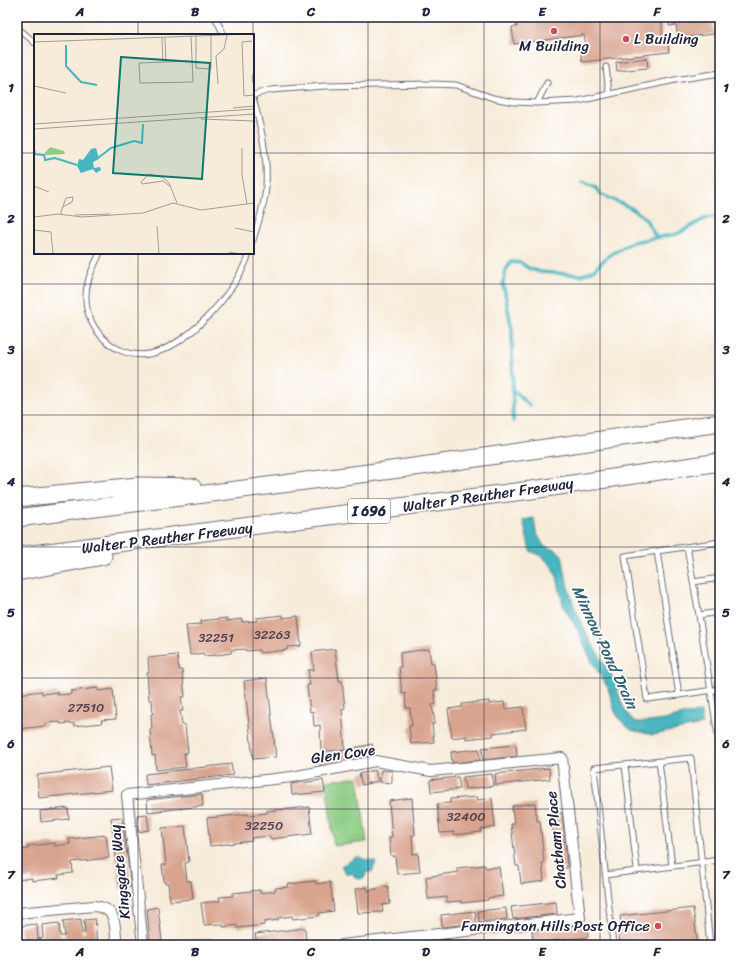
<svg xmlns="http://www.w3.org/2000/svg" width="737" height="962" font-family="Sriracha,sans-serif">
	<rect width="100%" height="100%" fill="#fff"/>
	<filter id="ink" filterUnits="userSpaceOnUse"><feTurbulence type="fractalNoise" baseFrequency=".025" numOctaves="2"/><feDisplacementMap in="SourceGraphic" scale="8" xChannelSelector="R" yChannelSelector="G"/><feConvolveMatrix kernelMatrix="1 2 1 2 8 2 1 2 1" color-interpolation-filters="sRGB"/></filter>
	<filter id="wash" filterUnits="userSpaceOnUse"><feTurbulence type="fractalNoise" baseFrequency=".012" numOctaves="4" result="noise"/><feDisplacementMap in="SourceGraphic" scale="16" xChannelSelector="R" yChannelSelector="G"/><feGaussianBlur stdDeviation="0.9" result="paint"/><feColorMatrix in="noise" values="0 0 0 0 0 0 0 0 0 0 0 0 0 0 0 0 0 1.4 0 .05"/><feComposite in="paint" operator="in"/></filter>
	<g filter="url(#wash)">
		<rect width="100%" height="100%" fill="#f7ecda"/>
		<path fill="#8dcc83" stroke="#58775f" d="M358,777L367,842L334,846L326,781Z"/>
		<path fill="#47b6c0" stroke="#346c7e" d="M534,518L536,532L544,546L556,550L562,555L568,587L574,606L590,641L615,681L622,704L630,718L635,722H648L664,720L686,714L701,713L702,725L653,735L631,730L621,721L615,712L608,688L591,660L580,635L563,605L557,577L552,567L542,556L530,551L523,520Z
			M357,857L376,862L372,872H366L365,877L360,879L355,878L353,873L347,875L341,866Z"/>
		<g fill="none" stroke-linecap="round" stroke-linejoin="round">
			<path stroke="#47b6c0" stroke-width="3.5" d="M583,182L596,188L600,194L631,208L645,218L656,237
				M514,391L530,406
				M513,421L512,330L503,283L506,270L511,262L521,263L528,268L540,272L582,275L594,270L608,256L632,242L677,234L706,218L720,216"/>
		</g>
		<g id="blocks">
			<path fill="#d9a48f" d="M516,17H662V37L667,36L669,52L582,62L580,46L586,45L584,35L514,44L512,27H517Z
				M669,17H720V20L713,21L714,34L678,38L676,25L669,26Z
				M647,58L648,68L617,71L616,62Z
				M283,615V618L298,616L301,646L287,647V650L260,653L259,650L246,651L245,649L231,650V653L217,655L204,656L203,653L190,655L186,625L201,624L200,621L227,618V621L242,619V622L257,621L256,618Z
				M335,649L339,681H342L345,708L342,709L345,749L321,752L320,725L314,726L313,711L310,712L307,685H310L308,670H314L312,652Z
				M429,649L431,663H434L437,690H434L436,704L432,705L435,723L432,724L434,742L411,744L409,726H412L410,708H406L405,693L402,694L399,667H401L400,653Z
				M177,655L179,670H182L185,697H181L183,711H180L182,725H185L188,752L184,753L186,767L156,770L155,755L152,756L150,729H152L151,714H153L152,700H149L147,673H149L148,658Z
				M267,678L276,757L253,759L244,681Z
				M98,688V691L113,689L116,719L101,720L102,723L74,726V723L60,724V722L45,723L46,726L18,729L17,694L42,691V694L57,692V695L71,694V691Z
				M489,701V704L504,702L505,709L523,707L526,729L493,733V736L466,739V736L452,738L448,709L462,707V704Z
				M372,744L374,755L321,767L318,756Z
				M516,745L517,756L483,760L482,748Z
				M479,749L480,760L452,763L451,752Z
				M231,764L233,775L146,785L145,774Z
				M109,767L112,790L39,798L37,775Z
				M549,768L550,779L496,785L495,774Z
				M375,770L378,781L362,785L359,774Z
				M381,770L392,771V783L380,782Z
				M492,774L493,786L465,789L463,777Z
				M458,777L460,789L431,792L430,780Z
				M323,780L325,792L292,795L291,784Z
				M202,794L203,806L148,812L147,800Z
				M477,797L478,800L492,798L495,827L481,829V832L454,835V832L440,833L437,804L450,803V799Z
				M412,798L415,835H412L413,854L418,853L420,872L397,874L395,856H391L389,838L392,837L389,801Z
				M535,803L537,821H540L544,863H542L544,881L521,884L519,866H516L511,824H514L512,806Z
				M309,807L312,834L270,839V836L251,838L252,841L210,846L207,818L249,814V816L251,815L267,813V811Z
				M68,808L69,819L41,822L40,811Z
				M562,813L565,839L554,840L551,814Z
				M147,814L149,830L138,832L137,815Z
				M122,817L131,887L120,889L111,818Z
				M185,826L189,862L185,863L187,881H191L193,899L170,901L168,883H164V881L162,865H166L162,828Z
				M106,835L109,858L72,862L73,873L58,875L59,878L32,881V878L17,880V850L28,849V846L55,843V846L70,844L69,839Z
				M565,841L567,868L557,869L554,843Z
				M485,865V868L499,867L503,896L488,898V900L462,903L461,901L447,902L446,897L428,899L426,877L458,872L457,868Z
				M316,881V884L330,882L334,911L319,913V916L293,919L292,916L278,918V920L264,922V925L237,928V925L223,927L222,924L204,925L201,903L220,901L219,897L233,896V893L260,890V893L275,891V888L289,887L288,884Z
				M388,886L390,904L382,905L383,912L358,913L355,889L367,887L368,891Z
				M556,902L557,914L513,919L511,907Z
				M158,907L162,941L150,942L147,909Z
				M506,908L507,919L479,922L478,911Z
				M693,908L698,945H620L618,927L622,926L620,916Z
				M475,911L476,923L442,927L441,915Z
				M81,919L82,933H85L84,920L95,919L97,945H17V942L22,941L20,926L37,924L38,939L43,938L42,925L59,923L60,936H65L63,921Z
				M587,924L588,937L533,943L532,930Z
				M305,928L306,941L257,945L255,934Z
				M212,939L213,945H169V944Z
				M450,939L451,945H407V944Z
				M573,940L574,945H546V943Z
				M501,942V945H488V944Z"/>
		</g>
	</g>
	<g filter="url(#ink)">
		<use href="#blocks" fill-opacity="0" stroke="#6d6973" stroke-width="1"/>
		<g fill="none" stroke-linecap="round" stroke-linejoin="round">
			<g stroke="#6d6973" stroke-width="7">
				<path id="service" d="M215,17L224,35
					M17,27L35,43
					M606,67L609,93
					M253,95L271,90L325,86L432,84L456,85L493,98L514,102L537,103L578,101L675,80L720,73
					M253,98C261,127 268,156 266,186C265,205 258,223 253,240
					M537,103L547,83
					M100,253C93,268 85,282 86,299C86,330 117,360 149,354C188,347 238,290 249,253
					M720,542L657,551L679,695L720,689
					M687,547L699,615
					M657,551L625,556L647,699L679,695
					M693,582L720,578
					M720,612L699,615L720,749
					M659,761L672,866
					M625,765L637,870
					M605,875L720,860
					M613,945L594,768L691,758L710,945"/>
			</g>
			<g stroke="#6d6973" stroke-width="12">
				<path id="minor" d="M17,913L94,906C118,908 114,925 117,945
					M143,945L127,795L292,777L375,761L431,771L562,758L580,918L342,945"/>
			</g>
			<g stroke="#6d6973" stroke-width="19">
				<path id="motorway" d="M17,498L138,486L192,487
					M17,518L407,468L720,423
					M17,556L539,489L720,462
					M17,572L103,556"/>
			</g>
			<use href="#service" stroke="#fff" stroke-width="5"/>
			<use href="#minor" stroke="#fff" stroke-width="10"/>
			<use href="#motorway" stroke="#fff" stroke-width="17"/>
		</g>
	</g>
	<path fill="none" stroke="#22223b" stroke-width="1" stroke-opacity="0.55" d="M138,17V35M253,17V35M368,17V945M484,17V945M600,17V945M253,35V253M17,153H35M253,153H720M138,253V945M253,253V945M17,284H720M17,415H720M17,547H720M17,678H720M17,809H720"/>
	<g fill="#d1495b" stroke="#fff" stroke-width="1.5">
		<circle cx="554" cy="31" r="4"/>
		<circle cx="626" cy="39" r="4"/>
		<circle cx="658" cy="926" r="4"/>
	</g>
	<g text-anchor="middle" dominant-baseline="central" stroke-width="3.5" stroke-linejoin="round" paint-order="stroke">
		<g font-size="13" fill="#504250">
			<text x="272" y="634">32263</text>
			<text x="216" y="637">32251</text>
			<text x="86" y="707">27510</text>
			<text x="466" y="816">32400</text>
			<text x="264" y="825">32250</text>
		</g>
		<rect fill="#fff" stroke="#646476" stroke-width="1" x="348" y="499" width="42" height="24" rx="3"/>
		<g font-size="14" font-weight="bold" fill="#22223b">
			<text x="369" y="511">I 696</text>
		</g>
		<g font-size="15" fill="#22223b" stroke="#fff" text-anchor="start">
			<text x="634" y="39">L Building</text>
			<text x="554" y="46" text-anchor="middle">M Building</text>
			<text x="650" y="926" text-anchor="end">Farmington Hills Post Office</text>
		</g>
		<g font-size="15" fill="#22223b" stroke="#fff">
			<text transform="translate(488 495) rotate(-8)">Walter P Reuther Freeway</text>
			<text transform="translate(167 538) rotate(-7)">Walter P Reuther Freeway</text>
			<text transform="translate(343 754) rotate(-8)">Glen Cove</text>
			<text transform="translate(556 840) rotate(-96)">Chatham Place</text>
			<text transform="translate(120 872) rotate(-96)">Kingsgate Way</text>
		</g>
		<g font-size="16" font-style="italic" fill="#315d70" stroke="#fff">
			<text transform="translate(605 647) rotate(65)">Minnow Pond Drain</text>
		</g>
	</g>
	<g transform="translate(34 34)">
		<rect width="220" height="220" fill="#f7ecda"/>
		<path d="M16,113L30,117L31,120L11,121V119Z" fill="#8dcc83"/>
		<path d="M62,114L65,125L59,128L60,134L66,133L67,136L62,139L59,135L47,139L43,132L45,125L49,126L57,115Z" fill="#47b6c0"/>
		<path fill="none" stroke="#47b6c0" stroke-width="2" d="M32,11V32L47,48L63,51M0,115L1,120L10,121L11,126L21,124L43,131M64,124L77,114L100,107L108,109L109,90"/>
		<path fill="none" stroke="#a29b9a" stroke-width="1" d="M157,2L159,48L106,49L105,29L158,27M162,2V34L177,35V2M128,4L129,28M131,4L132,28M218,7L208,8L210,62L220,61M0,8L216,0M220,36L218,44L220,53M184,50L182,22L190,15L193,1M0,52L32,59M199,74L220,72M167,85L220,87M0,90L220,75M0,95L220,80M208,114V141L213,170M0,152L15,158M137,153L129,147L108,150L107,148L115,140L128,143L135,149L143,169M27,180V178L32,164L39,163L38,168L29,173M41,181L76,180M0,183L24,180L48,183L109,179L139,169L167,176L220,169M123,192L125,220M201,194L220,198M0,196L17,198L19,220M195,218L207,220"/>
		<path fill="#0f766e" fill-opacity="0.15" stroke="#0f766e" stroke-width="2" d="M87,23L176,29L168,145L79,139Z"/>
		<rect width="220" height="220" fill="none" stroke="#22223b" stroke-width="2"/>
	</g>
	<rect width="737" height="962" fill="none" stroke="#fff" stroke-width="44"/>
	<rect x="22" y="22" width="693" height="918" fill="none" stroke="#22223b" stroke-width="1.5"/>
	<g font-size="13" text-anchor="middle" font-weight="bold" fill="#22223b">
		<text x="80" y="16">A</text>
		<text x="195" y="16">B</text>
		<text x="311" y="16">C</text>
		<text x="426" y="16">D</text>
		<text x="542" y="16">E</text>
		<text x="657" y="16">F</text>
		<text x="11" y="92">1</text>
		<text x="726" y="92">1</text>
		<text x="11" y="223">2</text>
		<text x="726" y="223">2</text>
		<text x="11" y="354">3</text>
		<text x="726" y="354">3</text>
		<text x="11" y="486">4</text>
		<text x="726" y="486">4</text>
		<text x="11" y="617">5</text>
		<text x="726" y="617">5</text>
		<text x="11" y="748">6</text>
		<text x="726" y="748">6</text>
		<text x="11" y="879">7</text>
		<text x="726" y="879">7</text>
		<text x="80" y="956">A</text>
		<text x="195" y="956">B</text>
		<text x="311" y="956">C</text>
		<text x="426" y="956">D</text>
		<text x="542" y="956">E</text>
		<text x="657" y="956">F</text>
	</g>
</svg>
